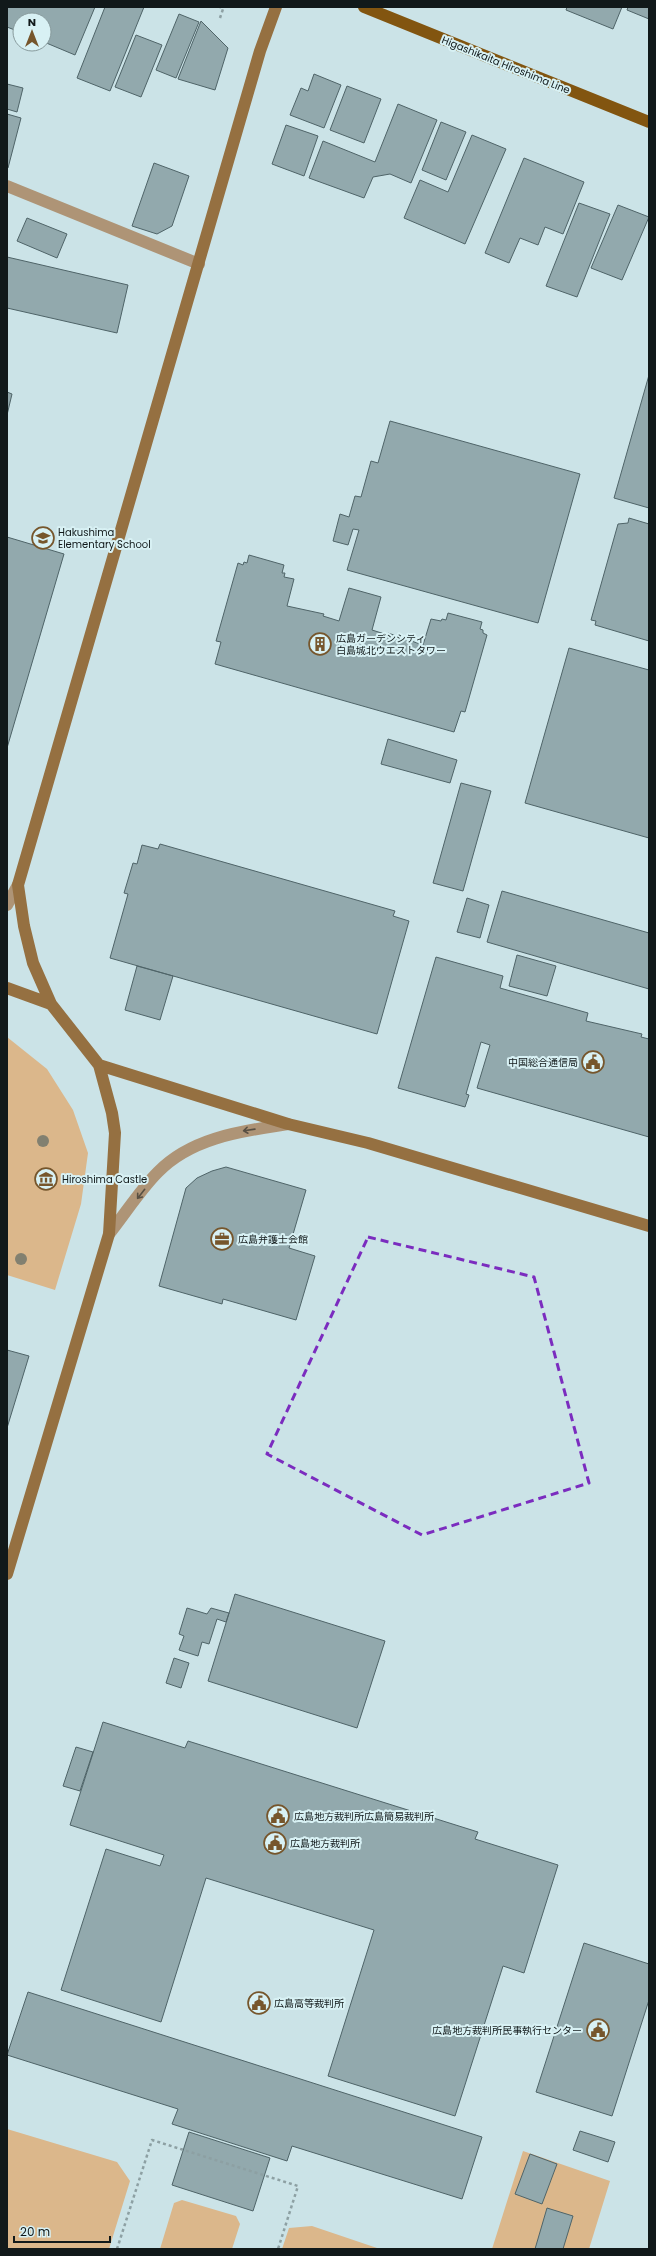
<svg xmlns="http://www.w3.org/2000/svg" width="656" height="2256" font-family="Poppins,'Noto Sans JP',sans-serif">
	<rect width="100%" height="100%" fill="#cbe3e7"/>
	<path fill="#dbb78b" d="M7,1037L47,1069L73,1110L88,1153L81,1204L55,1290L7,1275Z
		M7,2129L117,2162L130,2181L109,2249H7Z
		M523,2151L610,2181L589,2249H492Z
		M182,2200L236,2216L240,2224L232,2249H160L174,2203Z
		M312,2226L380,2249H282L289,2228Z"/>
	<path fill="#92a9ad" stroke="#4f6468" d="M7,7H95L75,55L44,42V20H20V32L7,27Z
		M105,7H144L110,91L77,78Z
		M567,7H622L613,29L566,10Z
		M628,7H649V19L627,10Z
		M179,14L199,22L176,78L156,70Z
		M201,21L228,48L215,90L178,79Z
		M136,35L162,45L141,97L115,87Z
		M314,74L341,85L324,128L290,115L301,88L308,91Z
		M7,84L23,88L17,112L7,109Z
		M347,86L381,99L364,143L330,130Z
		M398,104L437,120L411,183L390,174L373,177L364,198L309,178L323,141L375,162Z
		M7,114L21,118L8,168L7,167Z
		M441,122L466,132L446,180L422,170Z
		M286,125L318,136L304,176L272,164Z
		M472,135L506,149L465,244L404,218L420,180L448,192Z
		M524,158L584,182L563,234L545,227L538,245L520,238L509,263L485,253Z
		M154,163L189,176L172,226L157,234L132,226Z
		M579,203L610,214L577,297L546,286Z
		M618,205L649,217L622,280L591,268Z
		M27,218L67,234L57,258L17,241Z
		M7,257L128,285L117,333L7,308Z
		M649,375V508L614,498Z
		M7,392L12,394L7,415Z
		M390,421L580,474L538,623L347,570L359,530L353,529L348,545L333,541L340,514L349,517L355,496L361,497L371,461L378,463Z
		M629,518L649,524V641L595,625L596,621L591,620L618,524L628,523Z
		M7,537L64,554L7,748Z
		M249,555L284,565L282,573H285L284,577L294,579L287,606L324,614L323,616L339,621L349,588L381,597L372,630L388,635V633L423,645L431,619L441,621L442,619L446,620L448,613L482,622L480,629L483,630V633L487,635L465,712L461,711L454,732L215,664L221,642L216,641L238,563L243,565L244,562L247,563Z
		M569,648L649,670V838L525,803Z
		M388,739L457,760L450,783L381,764Z
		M461,783L491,791L463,891L433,883Z
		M160,844L395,911L393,916L409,921L377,1034L110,958L128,894L124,893L133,863L137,864L142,845L158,849Z
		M502,891L649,933V989L487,942Z
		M467,898L489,905L480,938L457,932Z
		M517,955L556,966L547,996L509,986Z
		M436,957L503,976L500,988L588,1013L586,1021L642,1034L641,1037L649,1039V1137L477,1088L490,1045L481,1042L466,1094L469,1095L465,1107L398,1088Z
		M137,966L173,976L160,1020L125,1010Z
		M226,1167L306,1190L289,1248L315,1256L296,1320L223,1299L222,1304L159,1286L186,1188L197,1178L212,1171Z
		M7,1350L29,1356L7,1428Z
		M235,1594L385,1641L357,1728L208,1681Z
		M187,1608L207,1614L211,1608L229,1613L226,1622L217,1619L209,1644L202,1642L198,1656L179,1650L184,1636L179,1634Z
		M174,1658L189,1663L181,1688L166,1683Z
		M103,1722L185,1748L188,1741L478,1832L475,1839L558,1865L524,1973L503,1966L455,2116L328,2076L374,1930L206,1878L161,2022L61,1990L106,1849L160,1866L164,1855L70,1825Z
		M76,1747L93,1752L80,1791L63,1786Z
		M584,1943L649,1964V2000L612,2116L536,2092Z
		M28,1992L482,2137L462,2199L292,2146L287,2161L172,2124L178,2109L7,2055Z
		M580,2131L615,2142L608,2162L573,2150Z
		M189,2132L270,2158L253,2211L172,2185Z
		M530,2154L557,2164L542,2204L515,2194Z
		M547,2208L573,2216L563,2249H535Z"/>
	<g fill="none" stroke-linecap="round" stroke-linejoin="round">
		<path stroke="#8da0a3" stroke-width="2.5" stroke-dasharray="3 3" stroke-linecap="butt" d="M220,18L223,9L220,7
			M117,2249L152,2140L298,2186L278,2249"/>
		<path stroke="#ae9476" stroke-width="12" d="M7,186L199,264
			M7,905L18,885
			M109,1234C125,1214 140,1190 158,1172C192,1137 243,1131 288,1124"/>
		<path stroke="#957041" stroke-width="12" d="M7,988L51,1004
			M99,1065L288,1124L368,1143L649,1226
			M7,1574L109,1234L115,1133L112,1113L99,1065L51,1004L33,963L24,926L18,885L260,51L276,7"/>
		<path stroke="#825510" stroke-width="12" d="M364,7L649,122"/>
	</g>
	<g fill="#828070">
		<circle cx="43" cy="1141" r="6"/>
		<circle cx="21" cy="1259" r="6"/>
	</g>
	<defs><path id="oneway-shaft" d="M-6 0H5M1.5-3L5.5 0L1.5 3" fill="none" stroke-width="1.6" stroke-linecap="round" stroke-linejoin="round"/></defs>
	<g stroke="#585043">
		<use href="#oneway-shaft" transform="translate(249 1130) rotate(172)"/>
		<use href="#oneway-shaft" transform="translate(141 1194) rotate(128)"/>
	</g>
	<path fill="none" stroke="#7b2cbf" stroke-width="3" stroke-dasharray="8 5" stroke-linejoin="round" d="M368,1237L534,1277L589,1483L422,1535L267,1454Z"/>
	<defs>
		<g id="school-ring" transform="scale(1.15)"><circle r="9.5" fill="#d8f1f4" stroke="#76562c" stroke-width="1.5"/><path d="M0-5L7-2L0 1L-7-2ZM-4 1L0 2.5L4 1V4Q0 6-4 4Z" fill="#76562c"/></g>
		<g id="building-ring" transform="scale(1.15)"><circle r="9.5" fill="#d8f1f4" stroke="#76562c" stroke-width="1.5"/><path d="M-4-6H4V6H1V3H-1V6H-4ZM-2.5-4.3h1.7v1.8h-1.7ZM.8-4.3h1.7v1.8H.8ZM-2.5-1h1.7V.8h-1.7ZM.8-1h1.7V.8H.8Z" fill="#76562c"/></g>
		<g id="civic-ring" transform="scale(1.15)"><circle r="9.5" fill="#d8f1f4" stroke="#76562c" stroke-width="1.5"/><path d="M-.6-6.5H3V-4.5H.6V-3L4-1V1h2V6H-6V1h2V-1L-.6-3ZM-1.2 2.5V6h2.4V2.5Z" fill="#76562c"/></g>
		<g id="museum-ring" transform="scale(1.15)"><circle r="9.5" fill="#d8f1f4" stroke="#76562c" stroke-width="1.5"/><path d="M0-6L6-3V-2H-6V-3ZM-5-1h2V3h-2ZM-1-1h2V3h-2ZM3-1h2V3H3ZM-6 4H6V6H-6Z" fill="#76562c"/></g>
		<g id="office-ring" transform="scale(1.15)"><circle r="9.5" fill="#d8f1f4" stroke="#76562c" stroke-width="1.5"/><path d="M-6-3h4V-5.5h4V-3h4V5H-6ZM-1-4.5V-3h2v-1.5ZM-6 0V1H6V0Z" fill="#76562c"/></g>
	</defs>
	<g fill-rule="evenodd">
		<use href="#school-ring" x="43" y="538"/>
		<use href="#building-ring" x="320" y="644"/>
		<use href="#civic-ring" x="593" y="1062"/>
		<use href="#museum-ring" x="46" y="1179"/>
		<use href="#office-ring" x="222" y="1239"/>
		<use href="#civic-ring" x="278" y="1816"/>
		<use href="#civic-ring" x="275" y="1843"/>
		<use href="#civic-ring" x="259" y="2003"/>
		<use href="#civic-ring" x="598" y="2030"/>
	</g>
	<g text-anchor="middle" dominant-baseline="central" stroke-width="4" stroke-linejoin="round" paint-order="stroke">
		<g font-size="10" fill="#11191a" stroke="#d8f1f4">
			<text transform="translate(506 65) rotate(22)">Higashikaita Hiroshima Line</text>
		</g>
		<g font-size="10" fill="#11191a" stroke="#d8f1f4" text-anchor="start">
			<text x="58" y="532">Hakushima<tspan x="58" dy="12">Elementary School</tspan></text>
			<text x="336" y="638">広島ガーデンシティ<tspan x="336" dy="12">白島城北ウエストタワー</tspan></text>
			<text x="578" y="1062" text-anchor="end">中国総合通信局</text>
			<text x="62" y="1179">Hiroshima Castle</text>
			<text x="238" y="1239">広島弁護士会館</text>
			<text x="294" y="1816">広島地方裁判所広島簡易裁判所</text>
			<text x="290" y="1843">広島地方裁判所</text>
			<text x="274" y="2003">広島高等裁判所</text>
			<text x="582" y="2030" text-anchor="end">広島地方裁判所民事執行センター</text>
		</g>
	</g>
	<rect width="656" height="2256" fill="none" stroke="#11191a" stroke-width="16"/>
	<g transform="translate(32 32)"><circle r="19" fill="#d8f1f4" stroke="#889b9d"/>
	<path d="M0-3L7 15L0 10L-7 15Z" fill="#76562c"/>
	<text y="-6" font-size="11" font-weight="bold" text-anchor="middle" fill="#11191a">N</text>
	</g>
	<path d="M14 2236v6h96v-6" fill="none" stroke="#11191a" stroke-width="2"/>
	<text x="20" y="2236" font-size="12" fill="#11191a" stroke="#d8f1f4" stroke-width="3" paint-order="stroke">20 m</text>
</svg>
